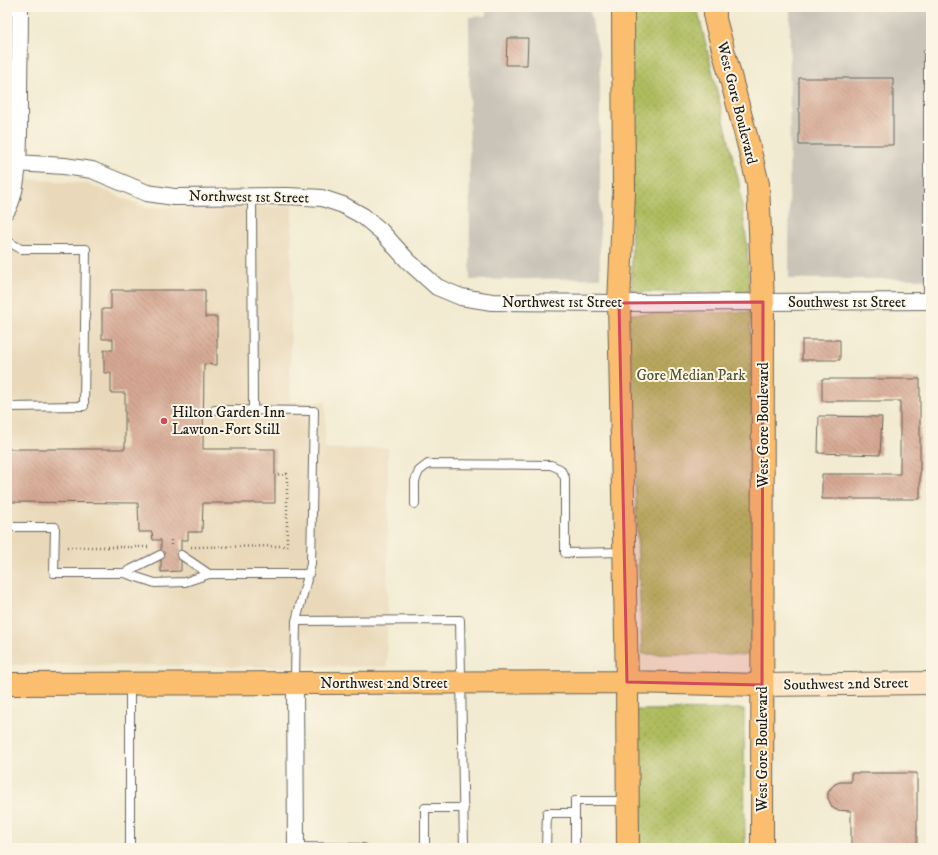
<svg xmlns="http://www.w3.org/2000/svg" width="938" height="855" font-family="'IM FELL DW Pica',serif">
	<defs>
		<pattern id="green-dots" width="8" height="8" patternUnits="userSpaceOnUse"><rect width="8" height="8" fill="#aebc5e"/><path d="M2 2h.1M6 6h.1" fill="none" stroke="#95a151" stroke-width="1.8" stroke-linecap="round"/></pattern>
		<pattern id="building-back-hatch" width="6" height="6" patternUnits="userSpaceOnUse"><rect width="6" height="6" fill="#d5a793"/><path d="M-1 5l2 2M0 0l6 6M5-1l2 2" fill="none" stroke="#b68f7e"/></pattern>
	</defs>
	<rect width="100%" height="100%" fill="#fcf5e5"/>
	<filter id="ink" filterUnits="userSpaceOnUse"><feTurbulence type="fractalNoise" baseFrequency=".025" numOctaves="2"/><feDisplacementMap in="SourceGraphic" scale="8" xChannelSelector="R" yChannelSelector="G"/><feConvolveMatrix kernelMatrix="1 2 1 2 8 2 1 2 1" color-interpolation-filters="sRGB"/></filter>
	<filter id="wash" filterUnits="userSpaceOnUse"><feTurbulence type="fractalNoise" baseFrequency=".012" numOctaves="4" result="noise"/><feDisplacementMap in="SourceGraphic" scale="16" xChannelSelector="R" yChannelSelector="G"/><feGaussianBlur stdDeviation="0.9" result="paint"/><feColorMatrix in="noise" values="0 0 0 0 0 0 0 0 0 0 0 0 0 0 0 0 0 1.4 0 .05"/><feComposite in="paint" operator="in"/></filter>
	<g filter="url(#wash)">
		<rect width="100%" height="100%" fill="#f2ebd1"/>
		<path fill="#e9d9ba" d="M7,7H12L11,123L7,155Z
			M28,179L89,184L147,208L292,206L290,402H326L325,449L388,448L387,667L7,665V232Z"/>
		<path fill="#c9c3b8" d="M487,7H589L600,57V278L470,280L469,17L486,16Z
			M790,7H931V279H789Z"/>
		<path fill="url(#green-dots)" stroke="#656c3d" d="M629,7H697L739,183L747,244L749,292H632Z
			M750,312L756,655L642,654L628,314Z
			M744,709L745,848H639L636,710Z"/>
		<g id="blocks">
			<path fill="url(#building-back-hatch)" d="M507,38H528L527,65H506Z
				M799,78H893V145H799Z
				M111,290H205V317H217V365L204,364L203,449H275V503H203L202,532H188V540H181V571L161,572V540H153L152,532H139L138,503L7,502V449H125V393H111V373H104V350H113V339H102V309H111Z
				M802,340H840V360H802Z
				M822,379H920V499H822V474H900V401H822Z
				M819,416L882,417L880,455L818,453Z
				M851,773H917V848H851V811L836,810L832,807L828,798V793L831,788L835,784L840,782H851Z"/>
		</g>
	</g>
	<g filter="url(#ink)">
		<use href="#blocks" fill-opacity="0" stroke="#67645b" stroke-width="1"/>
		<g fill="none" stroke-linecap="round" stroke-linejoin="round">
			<g stroke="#67645b" stroke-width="10">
				<path id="lane" d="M252,196L253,410
					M7,241L21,249H86L84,406L7,407
					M928,301V53H931
					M215,410L314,411L311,564L296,621L295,681
					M415,504V481L419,471L428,464L551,465L560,469L565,478V553L624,552
					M7,527H55L54,573H124L155,583L185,582L209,574H309
					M181,555L209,574
					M124,573L160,555
					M296,621L460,620L464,848
					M130,684V848
					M575,813V801H627
					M296,847L364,848
					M425,848V808H464
					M546,848L547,813H575V848"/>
			</g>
			<g stroke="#67645b" stroke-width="18">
				<path id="street" d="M17,163L64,166L92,170L147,193L174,197L288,196L322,198L343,205L363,216L381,231L408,261L437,287L461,297L492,302L619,303L931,301
					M7,210C21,187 19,129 19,102C19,70 20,39 20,7
					M295,684L296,848"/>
			</g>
			<g stroke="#67645b" stroke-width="24">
				<path id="secondary" d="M762,685L931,683"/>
			</g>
			<g stroke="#67645b" stroke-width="24">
				<path id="primary" d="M623,7L624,193L619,303L627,682L628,848
					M715,7V19L748,143L758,184L763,302L762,848
					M7,684L627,682L762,685"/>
			</g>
			<path stroke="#67645b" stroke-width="2.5" stroke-dasharray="1 3" stroke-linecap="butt" d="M171,540V548
				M67,547H148
				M191,547L287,546V474L275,475"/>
			<use href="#lane" stroke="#fff" stroke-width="8"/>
			<use href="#street" stroke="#fff" stroke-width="16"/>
			<use href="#secondary" stroke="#fde5c5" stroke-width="22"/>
			<use href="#primary" stroke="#fbbd6e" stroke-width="22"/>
		</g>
	</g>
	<path fill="#d1495b" fill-opacity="0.2" stroke="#d1495b" stroke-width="3" stroke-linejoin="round" d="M763,302L762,685L627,682L619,303Z"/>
	<circle fill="#d1495b" stroke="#fcf5e5" stroke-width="1.5" cx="164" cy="421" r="4"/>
	<g text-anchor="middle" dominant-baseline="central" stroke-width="4" stroke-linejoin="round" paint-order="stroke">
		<g font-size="15" fill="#1c1c1c" stroke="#fcf5e5">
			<text transform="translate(737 103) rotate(76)">West Gore Boulevard</text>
			<text transform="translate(249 197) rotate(1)">Northwest 1st Street</text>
			<text x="562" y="302">Northwest 1st Street</text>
			<text x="847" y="302">Southwest 1st Street</text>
			<text transform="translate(763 425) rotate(-90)">West Gore Boulevard</text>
			<text x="384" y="683">Northwest 2nd Street</text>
			<text transform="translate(846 684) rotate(-1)">Southwest 2nd Street</text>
			<text transform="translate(762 749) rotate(-90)">West Gore Boulevard</text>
		</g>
		<g font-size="15" fill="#4f5433" stroke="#fcf5e5">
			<text x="691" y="375">Gore Median Park</text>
		</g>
		<g font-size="15" fill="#1c1c1c" stroke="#fcf5e5" text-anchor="start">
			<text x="172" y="412">Hilton Garden Inn<tspan x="172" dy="17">Lawton-Fort Still</tspan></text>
		</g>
	</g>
	<rect width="938" height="855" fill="none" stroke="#fcf5e5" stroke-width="24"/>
</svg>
